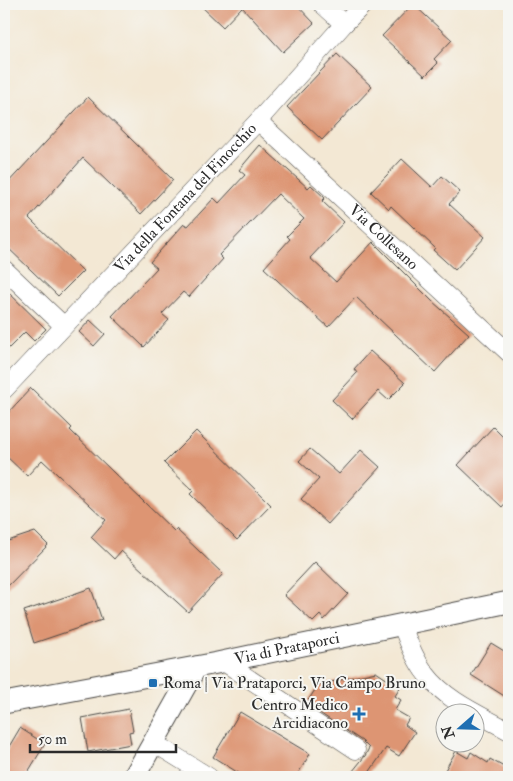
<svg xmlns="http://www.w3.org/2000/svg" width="513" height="781" font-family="'IM FELL Double Pica',serif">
	<rect width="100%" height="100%" fill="#f6f6f2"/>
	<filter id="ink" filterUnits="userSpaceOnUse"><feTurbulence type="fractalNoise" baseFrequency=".02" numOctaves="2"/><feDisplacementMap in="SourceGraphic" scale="10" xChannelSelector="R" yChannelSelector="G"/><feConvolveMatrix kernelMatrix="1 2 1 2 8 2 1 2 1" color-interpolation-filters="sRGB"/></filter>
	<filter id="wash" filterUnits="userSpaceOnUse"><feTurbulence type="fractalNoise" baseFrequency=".0096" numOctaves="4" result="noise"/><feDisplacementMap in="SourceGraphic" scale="20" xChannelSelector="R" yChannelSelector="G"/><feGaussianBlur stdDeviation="1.12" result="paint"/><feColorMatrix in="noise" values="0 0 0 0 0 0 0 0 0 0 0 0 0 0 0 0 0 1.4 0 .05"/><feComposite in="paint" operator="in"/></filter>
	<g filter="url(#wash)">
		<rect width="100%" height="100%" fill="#f3e8d4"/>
		<g id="blocks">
			<path fill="#dd9573" d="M199,4H296L314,23L283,52L242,7L223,27Z
				M413,4L452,40L434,59L438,63L425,76L382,36Z
				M337,54L372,87L322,140L287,107Z
				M88,97L173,180L141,214L83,158L29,218L83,271L58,296L4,244V187Z
				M260,145L308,188L311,185L325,198L322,201L344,222L310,258L336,282L373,242L432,301L469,334L435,372L356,297L328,327L264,268L290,239L287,236L304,219L278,194L219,255L223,259L189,297L183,292L162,314L169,320L144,347L112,316L157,268L150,262L184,224L188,226L214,198L219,203L245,175L239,170Z
				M402,159L432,187L442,176L460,192L449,204L485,237L455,270L433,250L435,248L391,206L389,209L371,192Z
				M4,288L46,329L34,341L25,332L4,353Z
				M90,320L105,334L94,346L79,332Z
				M370,351L405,383L388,400L378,391L352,419L332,400L357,373L354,369Z
				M31,388L72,428L70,430L114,473L174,531L176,529L223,574L188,612L121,551L114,559L91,537L106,520L42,460L27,476L4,454V417Z
				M493,427L509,443V499L502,507L458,465Z
				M196,431L271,505L237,540L190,494L193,491L164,463Z
				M310,449L339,474L361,450L380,467L328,524L301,499L319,479L299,461Z
				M35,532L48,545L4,590V541H8Z
				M315,562L348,594L324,620L320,615L313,622L284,595Z
				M91,588L102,620L34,643L24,611Z
				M491,643L509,654V699L471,675Z
				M376,672L400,688L395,696L401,700L395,710L409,718L405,725L415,732L399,756L386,748L366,777H348L365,756L369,748L362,741L306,704L318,685Z
				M129,709L133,731L129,732L131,744L88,752L82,718Z
				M240,712L310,754L296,777H245L213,757Z
				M20,728L45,744L25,777H4V755Z
				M456,751L468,758L471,752L488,763L490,759L509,770V777H441Z"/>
		</g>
	</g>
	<g filter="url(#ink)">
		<use href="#blocks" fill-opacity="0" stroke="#494744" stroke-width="1"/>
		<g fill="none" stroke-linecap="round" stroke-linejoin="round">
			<g stroke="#494744" stroke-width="19">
				<g id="minor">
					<path d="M322,4L344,24"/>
					<path id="s1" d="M258,121L509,353"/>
					<path d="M4,269L64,326"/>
					<path id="s2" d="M4,390L258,121L344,24L364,4"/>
					<path d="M402,625C408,642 415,660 426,674C446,701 481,715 509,731"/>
					<path d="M224,662L356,750"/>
					<path d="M154,743L209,777"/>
				</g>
			</g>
			<g stroke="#494744" stroke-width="23">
				<g id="tertiary">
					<path id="s3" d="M4,703L217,663L509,602"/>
					<path d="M134,777L196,667"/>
				</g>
			</g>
			<use href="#minor" stroke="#fff" stroke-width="18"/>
			<use href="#tertiary" stroke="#fff" stroke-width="21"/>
		</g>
	</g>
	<g fill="#1f6fb2" stroke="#f6f6f2" stroke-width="2">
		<rect x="148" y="678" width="10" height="10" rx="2.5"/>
		<path d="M356.5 706.5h5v5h5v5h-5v5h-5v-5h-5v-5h5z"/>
	</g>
	<g text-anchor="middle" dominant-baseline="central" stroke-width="4" stroke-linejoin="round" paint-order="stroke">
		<g font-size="16" fill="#2b2b2b" stroke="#f6f6f2">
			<text stroke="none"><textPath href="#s2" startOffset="264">Via della Fontana del Finocchio</textPath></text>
			<text stroke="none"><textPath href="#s1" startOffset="171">Via Collesano</textPath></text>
			<text stroke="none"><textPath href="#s3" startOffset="288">Via di Prataporci</textPath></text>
		</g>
		<g font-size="16" fill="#2b2b2b" stroke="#f6f6f2" text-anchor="start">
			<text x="163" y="683">Roma | Via Prataporci, Via Campo Bruno</text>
			<text x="348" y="705" text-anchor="end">Centro Medico<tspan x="348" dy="18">Arcidiacono</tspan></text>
		</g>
	</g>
	<rect width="513" height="781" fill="none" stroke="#f6f6f2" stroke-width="20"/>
	<g transform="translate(460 728) rotate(250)"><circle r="24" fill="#f6f6f2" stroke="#a5a5a2"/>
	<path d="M0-4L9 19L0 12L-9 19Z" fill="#1f6fb2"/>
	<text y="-8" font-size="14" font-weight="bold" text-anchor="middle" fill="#2b2b2b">N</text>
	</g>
	<path d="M30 744v8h146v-8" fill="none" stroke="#2b2b2b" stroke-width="2.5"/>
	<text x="38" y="744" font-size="15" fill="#2b2b2b" stroke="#f6f6f2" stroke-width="4" paint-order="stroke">50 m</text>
</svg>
